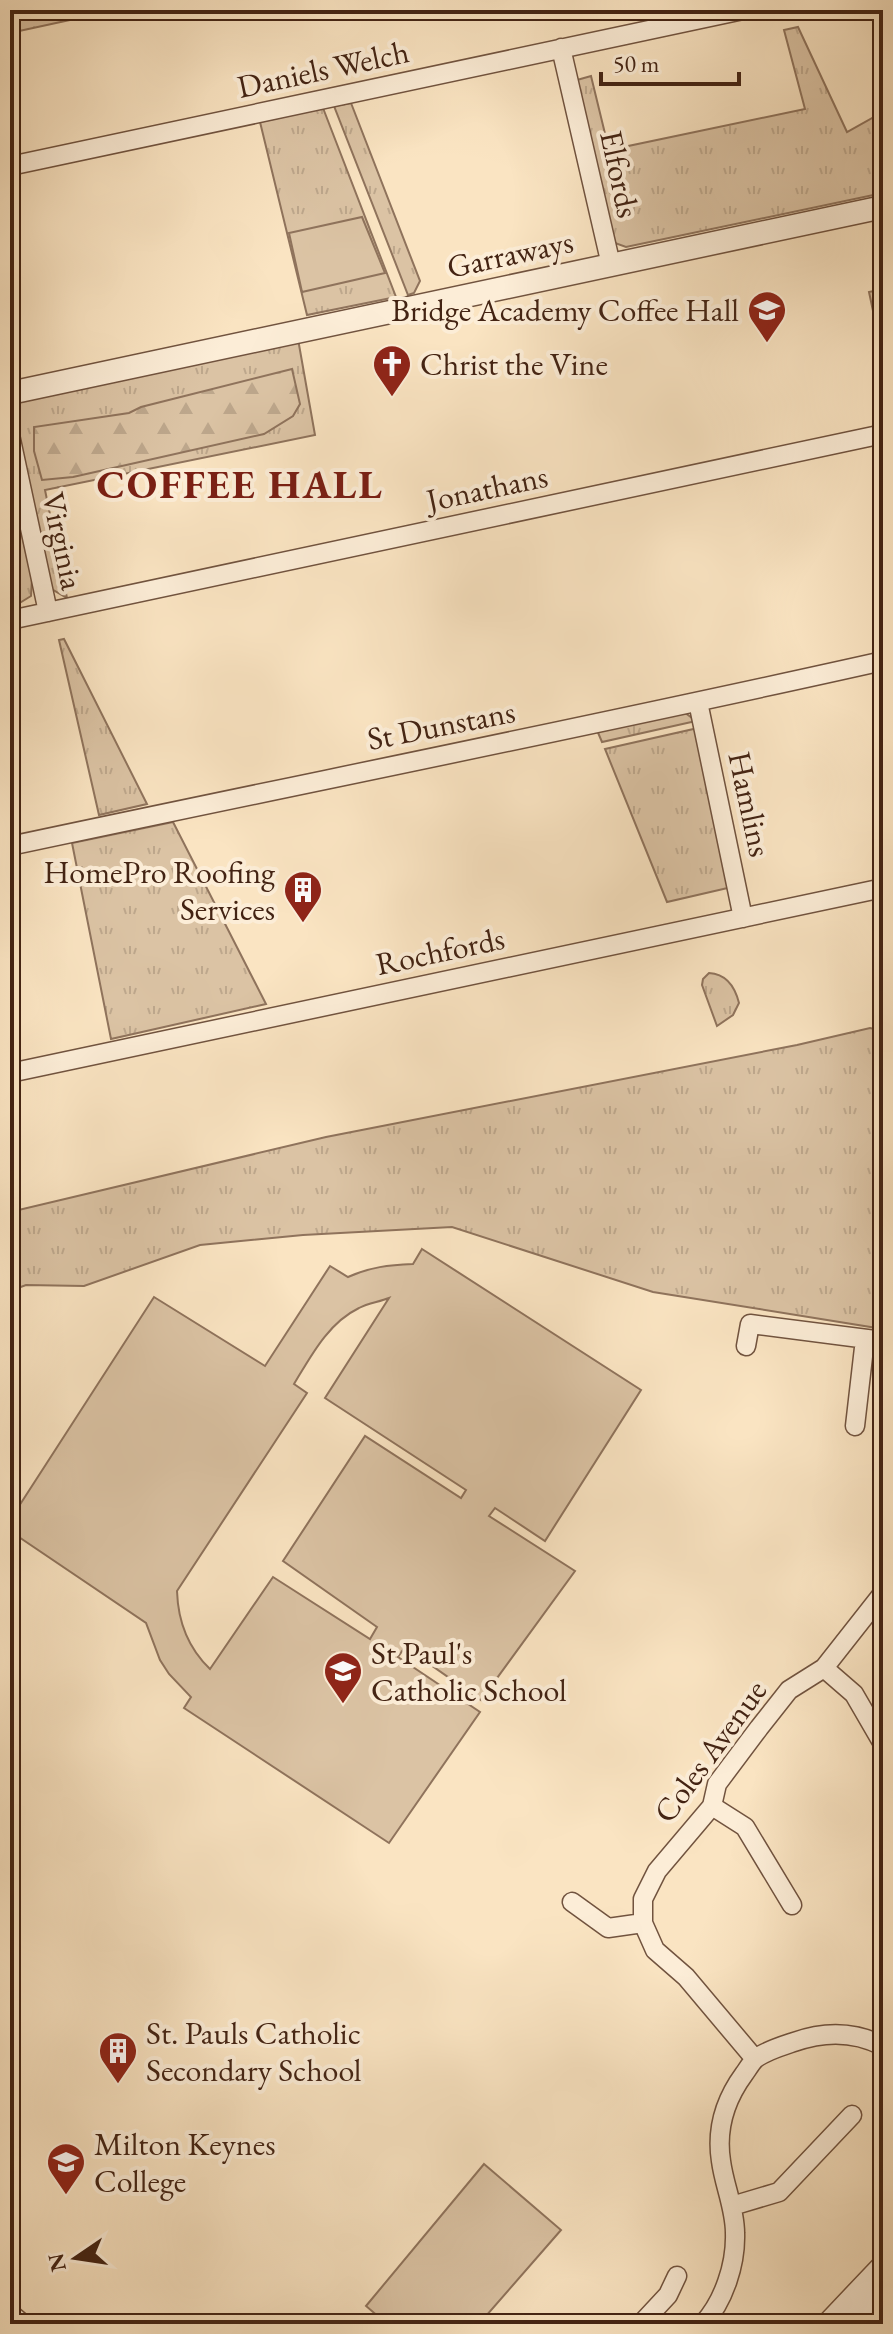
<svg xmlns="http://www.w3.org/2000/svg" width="893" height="2334" font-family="'EB Garamond',serif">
	<defs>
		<pattern id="grass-tufts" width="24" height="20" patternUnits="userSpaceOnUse" patternTransform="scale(2)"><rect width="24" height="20" fill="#dbc3a4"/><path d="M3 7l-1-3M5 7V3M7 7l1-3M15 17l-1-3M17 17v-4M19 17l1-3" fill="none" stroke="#bda78c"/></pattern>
		<pattern id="forest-firs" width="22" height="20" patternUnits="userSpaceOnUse" patternTransform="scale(2)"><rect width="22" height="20" fill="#dbc3a4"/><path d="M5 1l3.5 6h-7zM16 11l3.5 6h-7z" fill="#bda78c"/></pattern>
	</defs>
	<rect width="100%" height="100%" fill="#fae4c2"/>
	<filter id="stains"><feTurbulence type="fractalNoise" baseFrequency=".0025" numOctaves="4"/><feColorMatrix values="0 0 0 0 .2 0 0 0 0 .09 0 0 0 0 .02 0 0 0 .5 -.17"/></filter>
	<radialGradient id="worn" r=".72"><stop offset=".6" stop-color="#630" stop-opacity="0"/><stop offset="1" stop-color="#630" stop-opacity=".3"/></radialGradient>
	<path fill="url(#grass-tufts)" stroke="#8f735c" stroke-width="2" d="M10,10H116L10,33Z
		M798,27L847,132L883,112V193L626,247L615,243L577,80L591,76L609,150L805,109L784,30Z
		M351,103L420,281L414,293L408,295L334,106Z
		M323,108L396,297L307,315L260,122Z
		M298,339L315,435L45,490L67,598L50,588L11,409L16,403Z
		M10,481L32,579L31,596L18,604L10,566Z
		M64,639L147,804L99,815L59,640Z
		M684,712L696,721L602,742L596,728Z
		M698,728L732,887L667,902L605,749Z
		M173,822L266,1004L111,1039L72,843Z
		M709,973C727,974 735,987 739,1003L733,1015L717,1026L702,985L703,979Z
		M870,1028L883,1031V1329L653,1292L452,1227L303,1235L200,1245L84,1286L26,1285L10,1291V1212L326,1137L797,1045Z"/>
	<path fill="url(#forest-firs)" stroke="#8f735c" stroke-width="2" d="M292,369L300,404L293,416L264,434L73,477L42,480L34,451V427L129,413L141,407Z"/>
	<path fill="#dbc3a4" stroke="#8f735c" stroke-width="2" fill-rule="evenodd" d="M362,217L385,273L302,292L289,233Z
		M883,289V358L869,292Z
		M422,1249L641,1390L545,1541L495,1508L489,1516L575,1571L481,1700L405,1647L398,1657L480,1712L389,1843L184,1708L191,1697L169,1674L160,1660L146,1623L10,1531V1520L154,1297L265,1366L330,1266L348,1277C370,1267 389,1265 413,1264ZM389,1298L325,1398L466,1490L461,1498L365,1436L283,1561L377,1627L370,1639L273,1577L210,1669C188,1648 178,1622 177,1591L307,1393L294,1384C311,1356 328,1323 359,1308C368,1303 379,1302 389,1298Z
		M484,2164L561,2230L479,2324H387L366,2306Z"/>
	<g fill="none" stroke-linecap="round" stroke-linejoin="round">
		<g stroke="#71533f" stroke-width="21">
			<path id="minor" d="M561,48L611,265
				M10,166L743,10
				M10,435L48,612
				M10,620L883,434
				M698,702L743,918
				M10,846C301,784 593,726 883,661
				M10,1073L883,888
				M746,1346L750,1324L883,1341
				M855,1426L865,1339
				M824,1668L854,1694L883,1744
				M712,1806L745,1827L792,1905
				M572,1902L608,1928L643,1923
				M755,2059L686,1977L655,1950L643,1923V1899L657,1871L712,1806L717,1784L759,1728L789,1690L824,1668L883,1593
				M732,2206L779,2192L852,2115
				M10,2313L23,2324
				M641,2324L668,2295L677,2276
				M703,2324C724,2301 736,2264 735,2233C735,2208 724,2185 721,2161C716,2129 725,2100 744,2074C747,2070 751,2063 755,2059C765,2051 782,2046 794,2042C825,2031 854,2031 883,2046"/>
		</g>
		<g stroke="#71533f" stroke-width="25">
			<path id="tertiary" d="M10,393L883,207
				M847,2315L883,2293
				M828,2324L883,2266"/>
		</g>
		<use href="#minor" stroke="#fcedd7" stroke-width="18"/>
		<use href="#tertiary" stroke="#fcedd7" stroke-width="22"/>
	</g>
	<defs>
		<g id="school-pin" transform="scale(2)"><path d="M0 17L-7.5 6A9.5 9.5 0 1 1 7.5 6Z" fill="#8f2418" stroke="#fcedd7"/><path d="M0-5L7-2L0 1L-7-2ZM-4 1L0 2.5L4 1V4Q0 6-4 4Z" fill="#fff"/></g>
		<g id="church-pin" transform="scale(2)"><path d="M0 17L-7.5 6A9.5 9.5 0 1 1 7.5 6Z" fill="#8f2418" stroke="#fcedd7"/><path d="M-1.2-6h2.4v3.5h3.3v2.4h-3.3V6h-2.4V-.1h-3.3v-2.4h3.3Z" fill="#fff"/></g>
		<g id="building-pin" transform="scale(2)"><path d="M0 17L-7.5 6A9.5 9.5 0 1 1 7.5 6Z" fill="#8f2418" stroke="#fcedd7"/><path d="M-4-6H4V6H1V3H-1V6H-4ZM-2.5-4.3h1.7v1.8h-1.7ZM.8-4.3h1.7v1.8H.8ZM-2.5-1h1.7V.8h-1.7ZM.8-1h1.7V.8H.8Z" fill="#fff"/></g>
		<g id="university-pin" transform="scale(2)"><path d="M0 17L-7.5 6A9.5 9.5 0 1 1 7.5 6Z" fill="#8f2418" stroke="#fcedd7"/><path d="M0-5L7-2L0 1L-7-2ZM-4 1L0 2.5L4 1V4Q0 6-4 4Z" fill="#fff"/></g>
	</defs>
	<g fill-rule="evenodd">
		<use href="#school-pin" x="767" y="310"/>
		<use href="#church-pin" x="392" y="364"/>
		<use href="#building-pin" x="303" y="890"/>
		<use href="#school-pin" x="343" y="1671"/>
		<use href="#building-pin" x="118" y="2051"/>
		<use href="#university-pin" x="66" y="2162"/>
	</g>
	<g text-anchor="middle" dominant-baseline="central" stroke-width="8" stroke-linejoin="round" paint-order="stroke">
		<g font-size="32" fill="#432313" stroke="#fcedd7">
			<text transform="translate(323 69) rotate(-12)">Daniels Welch</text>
			<text transform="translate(620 174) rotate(78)">Elfords</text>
			<text transform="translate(510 254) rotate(-12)">Garraways</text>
			<text transform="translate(487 488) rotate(-12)">Jonathans</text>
			<text transform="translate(63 541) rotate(78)">Virginia</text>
			<text transform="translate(441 725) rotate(-11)">St Dunstans</text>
			<text transform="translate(750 804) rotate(78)">Hamlins</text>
			<text transform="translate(440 951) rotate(-12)">Rochfords</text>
			<text transform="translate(710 1751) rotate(-54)">Coles Avenue</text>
		</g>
		<g font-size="32" fill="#432313" stroke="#fcedd7" text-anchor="start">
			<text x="739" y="310" text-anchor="end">Bridge Academy Coffee Hall</text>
			<text x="420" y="364">Christ the Vine</text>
			<text x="275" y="872" text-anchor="end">HomePro Roofing<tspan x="275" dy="37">Services</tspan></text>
			<text x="371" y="1653">St Paul's<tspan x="371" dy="37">Catholic School</tspan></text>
			<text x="146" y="2033">St. Pauls Catholic<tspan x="146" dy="37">Secondary School</tspan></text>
			<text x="94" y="2144">Milton Keynes<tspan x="94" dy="37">College</tspan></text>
		</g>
		<g font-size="40" font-weight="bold" letter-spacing="2" fill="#7a1f14" stroke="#fcedd7">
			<text x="240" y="484">COFFEE HALL</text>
		</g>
	</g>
	<rect width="893" height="2334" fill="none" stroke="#fae4c2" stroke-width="40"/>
	<rect x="12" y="12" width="869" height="2310" fill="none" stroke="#432313" stroke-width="4"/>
	<rect x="20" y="20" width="853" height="2294" fill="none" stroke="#432313" stroke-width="2"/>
	<g transform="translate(76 2258) rotate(257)" stroke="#fcedd7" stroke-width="6" paint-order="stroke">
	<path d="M0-6L14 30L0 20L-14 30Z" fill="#432313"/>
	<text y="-12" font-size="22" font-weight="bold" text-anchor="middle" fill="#432313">N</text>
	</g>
	<path d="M601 72v12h138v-12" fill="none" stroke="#432313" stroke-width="4"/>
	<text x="613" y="72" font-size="24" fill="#432313" stroke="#fcedd7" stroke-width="6" paint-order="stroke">50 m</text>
	<rect width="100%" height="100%" filter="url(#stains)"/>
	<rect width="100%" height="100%" fill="url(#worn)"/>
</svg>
